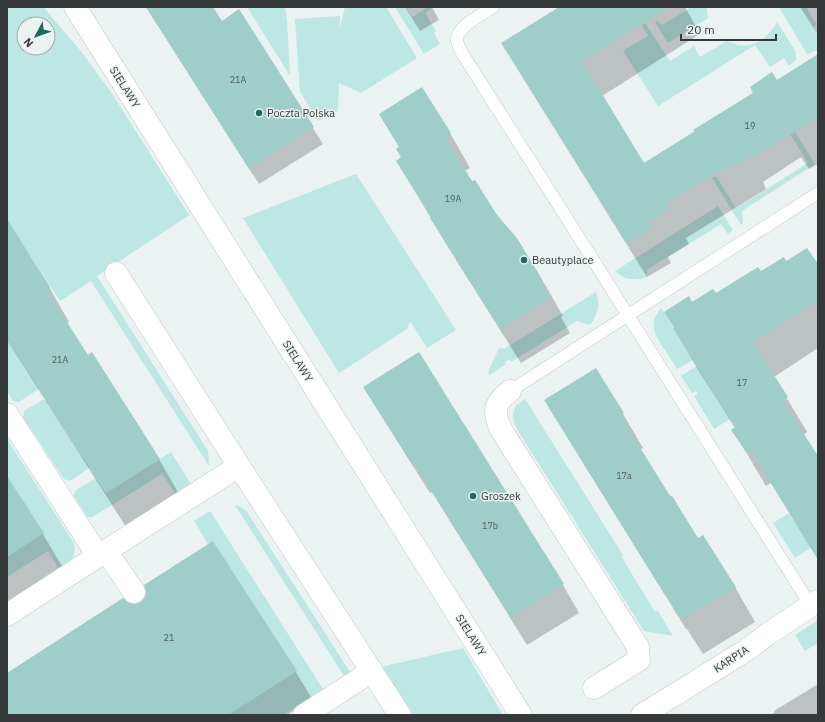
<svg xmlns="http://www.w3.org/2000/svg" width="825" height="722" font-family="'IBM Plex Sans',sans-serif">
	<rect width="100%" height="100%" fill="#eaf3f2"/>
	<path fill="#bce7e2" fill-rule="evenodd" d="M7,7H43L80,50L111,92L189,215L97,276L208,451L209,466L91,281L60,301L15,232L7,237ZM24,24H48V48H24Z
		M247,7H285L287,20L290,76Z
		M345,7H386L417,58L361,93L339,83L338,111L318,121L300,92L295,19L340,16V29Z
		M395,7H406L412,17L428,7H433L425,13L436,31L434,33L440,44L424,54Z
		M692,7H707L708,18L668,43L655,22L657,20L662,25Z
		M780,7H806L817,25L813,27L818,35V50L807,54L780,9Z
		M777,22L796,52L795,54L797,59L789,66L784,58L770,67L755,45L658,106L623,51L648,36L642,25L645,23L670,61L694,46L700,57L727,41C748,52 766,42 777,22Z
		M795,132L815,164L742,211L743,224L741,225L712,178L716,176L736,208L808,163L790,134Z
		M356,174L456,330L427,348L410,321L407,329L339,373L243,218Z
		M718,206L733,230L728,234L721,224L648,269L646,277C635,281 624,280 615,271Z
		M596,292C600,304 598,315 590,325L577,321L511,362L509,359L505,362L506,364L490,375L488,372L499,348L504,349L507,347Z
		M661,308L664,312L674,327L673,328L693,360L677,369L656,336C652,323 653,319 661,308Z
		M7,339L32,378L48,383L19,402L13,401L7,391Z
		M697,366L730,419L714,429L694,396L698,394L696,391L692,393L681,376Z
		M45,399L81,456L90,450L98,462L70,481L64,479L23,417L24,412L25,410Z
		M525,399L623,555L621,556L655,612L658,611L673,636L644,631L518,431C514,425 511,415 515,408C517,404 522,402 525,399Z
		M7,439L74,543C77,558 70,562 60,571L48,551L7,577Z
		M171,452L192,486L177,496L162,474L91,518L87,516L74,496V494L76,490L96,478L106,493Z
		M235,505L241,507L247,512L350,672L344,676Z
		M210,511L323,689L283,715H228L296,671L213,541L208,544L194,521Z
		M789,513L806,540L818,532V543L795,558L773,523Z
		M818,620V643L805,651L795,635Z
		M463,648L503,715H412L381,667Z"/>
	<path fill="#0003" d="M146,7H212L221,22L239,11L323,144L259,184Z
		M405,7H432L439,20L420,31Z
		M561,7H685L700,34L602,96L644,164L818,56V164L809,169L801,157L763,182L766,189L686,238L689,244L668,257L671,263L647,277L523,78L503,44Z
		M800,7H818V35Z
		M380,115L450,133L470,168L465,171L496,216L516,238L543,281L563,316L561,317L570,333L521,363L451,252L397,161L402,158L400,148Z
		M7,238L49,287L69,322L67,323L88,356L159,459L179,494L126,527L7,340Z
		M786,263L818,266V348L774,377L807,432L803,435L817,455L818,454V560L771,483L766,486L753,464L733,430L735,428L694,363L674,328L692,303L716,294L760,272Z
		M419,353L563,585L579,613L527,645L432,492L430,493L381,415L365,388Z
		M596,369L623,414L643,448L640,450L698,539L735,587L755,622L703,654L687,629H686L566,435Z
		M8,480L43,534L63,568L7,604V481Z
		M141,603L296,672L312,699L287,715H7V674L129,604L135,605Z
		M818,684V715H771L775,712L774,711Z"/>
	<path fill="#9fcdc7" d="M146,7H213L222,21L239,9L314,127L249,169Z
		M559,7H669L582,61L644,163L695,131L693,130L753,93L750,87L772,72L777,80L818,54V117L751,159L750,156L733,167L731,164L667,203L670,209L649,222L652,228L627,243L501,43Z
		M422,87L451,133L445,137L458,159L472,181L475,180L497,215L517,238L543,281L541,282L551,298L500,329L430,218L431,217L396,161L401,157L396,149L399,147L379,114Z
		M7,219L50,287L46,289L88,355L92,352L160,459L106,493L7,339Z
		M807,248L818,264V301L753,342L788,397L783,401L818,456V559L750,449L746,452L731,430L735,427L673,328L674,327L664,312L689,296L692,302L713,289L716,293L758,267L761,271L784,257L786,261Z
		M419,352L564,584L511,618L415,465L413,466L363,387Z
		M596,368L624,413L620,415L670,496H672L698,538L703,535L736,587L682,620L666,595H665L544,400Z
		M7,476L44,533L7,557Z
		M213,541L297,671L228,715H7V673L123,598L129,603L135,604L141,602L145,597L146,591L144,585Z"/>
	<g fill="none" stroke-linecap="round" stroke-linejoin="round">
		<g stroke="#c0c9c7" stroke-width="13">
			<path id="service" d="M493,7C483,14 459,25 457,38C456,43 460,48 462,53L604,277L637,330L811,606
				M510,391L818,193"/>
		</g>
		<g stroke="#c0c9c7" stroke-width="23">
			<path id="minor" d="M75,7L521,715
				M116,273L239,466
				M510,391C494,404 493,409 500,428L638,647L639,660L594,688
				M7,414L98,556L239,466L400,715
				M106,551L134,592
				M7,615L98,556
				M304,715L372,671
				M642,715L745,651L768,634L818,601"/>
		</g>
		<use href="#service" stroke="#fff" stroke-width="12"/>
		<use href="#minor" stroke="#fff" stroke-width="22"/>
	</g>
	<g fill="#1f6963" stroke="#eaf3f2" stroke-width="1.5">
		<circle cx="259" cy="113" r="4"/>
		<circle cx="524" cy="260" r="4"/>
		<circle cx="473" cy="496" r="4"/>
	</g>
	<g text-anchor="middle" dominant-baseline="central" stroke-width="3" stroke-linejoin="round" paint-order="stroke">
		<g font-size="9" fill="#505e5c">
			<text x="238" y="79">21A</text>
			<text x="750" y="125">19</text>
			<text x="453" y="198">19A</text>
			<text x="60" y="359">21A</text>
			<text x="742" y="382">17</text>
			<text x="624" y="475">17a</text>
			<text x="490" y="525">17b</text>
			<text x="169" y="637">21</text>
		</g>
		<g font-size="11" fill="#363939" stroke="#eaf3f2">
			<text transform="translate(125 87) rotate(58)">SIELAWY</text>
			<text transform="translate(298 361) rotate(58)">SIELAWY</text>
			<text transform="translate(471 635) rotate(58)">SIELAWY</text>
			<text transform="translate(731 659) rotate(-33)">KARPIA</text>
		</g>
		<g font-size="11" fill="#363939" stroke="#eaf3f2" text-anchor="start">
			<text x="267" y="113">Poczta Polska</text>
			<text x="532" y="260">Beautyplace</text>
			<text x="481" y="496">Groszek</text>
		</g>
	</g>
	<rect width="825" height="722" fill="none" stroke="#363939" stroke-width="16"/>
	<g transform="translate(36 36) rotate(229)"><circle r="19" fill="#eaf3f2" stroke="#a2a9a8"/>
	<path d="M0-3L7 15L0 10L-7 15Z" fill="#1f6963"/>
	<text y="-6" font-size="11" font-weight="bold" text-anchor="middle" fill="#363939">N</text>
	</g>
	<path d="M681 34v6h95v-6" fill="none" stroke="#363939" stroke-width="2"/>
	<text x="687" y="34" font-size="12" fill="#363939" stroke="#eaf3f2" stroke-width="3" paint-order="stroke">20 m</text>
</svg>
